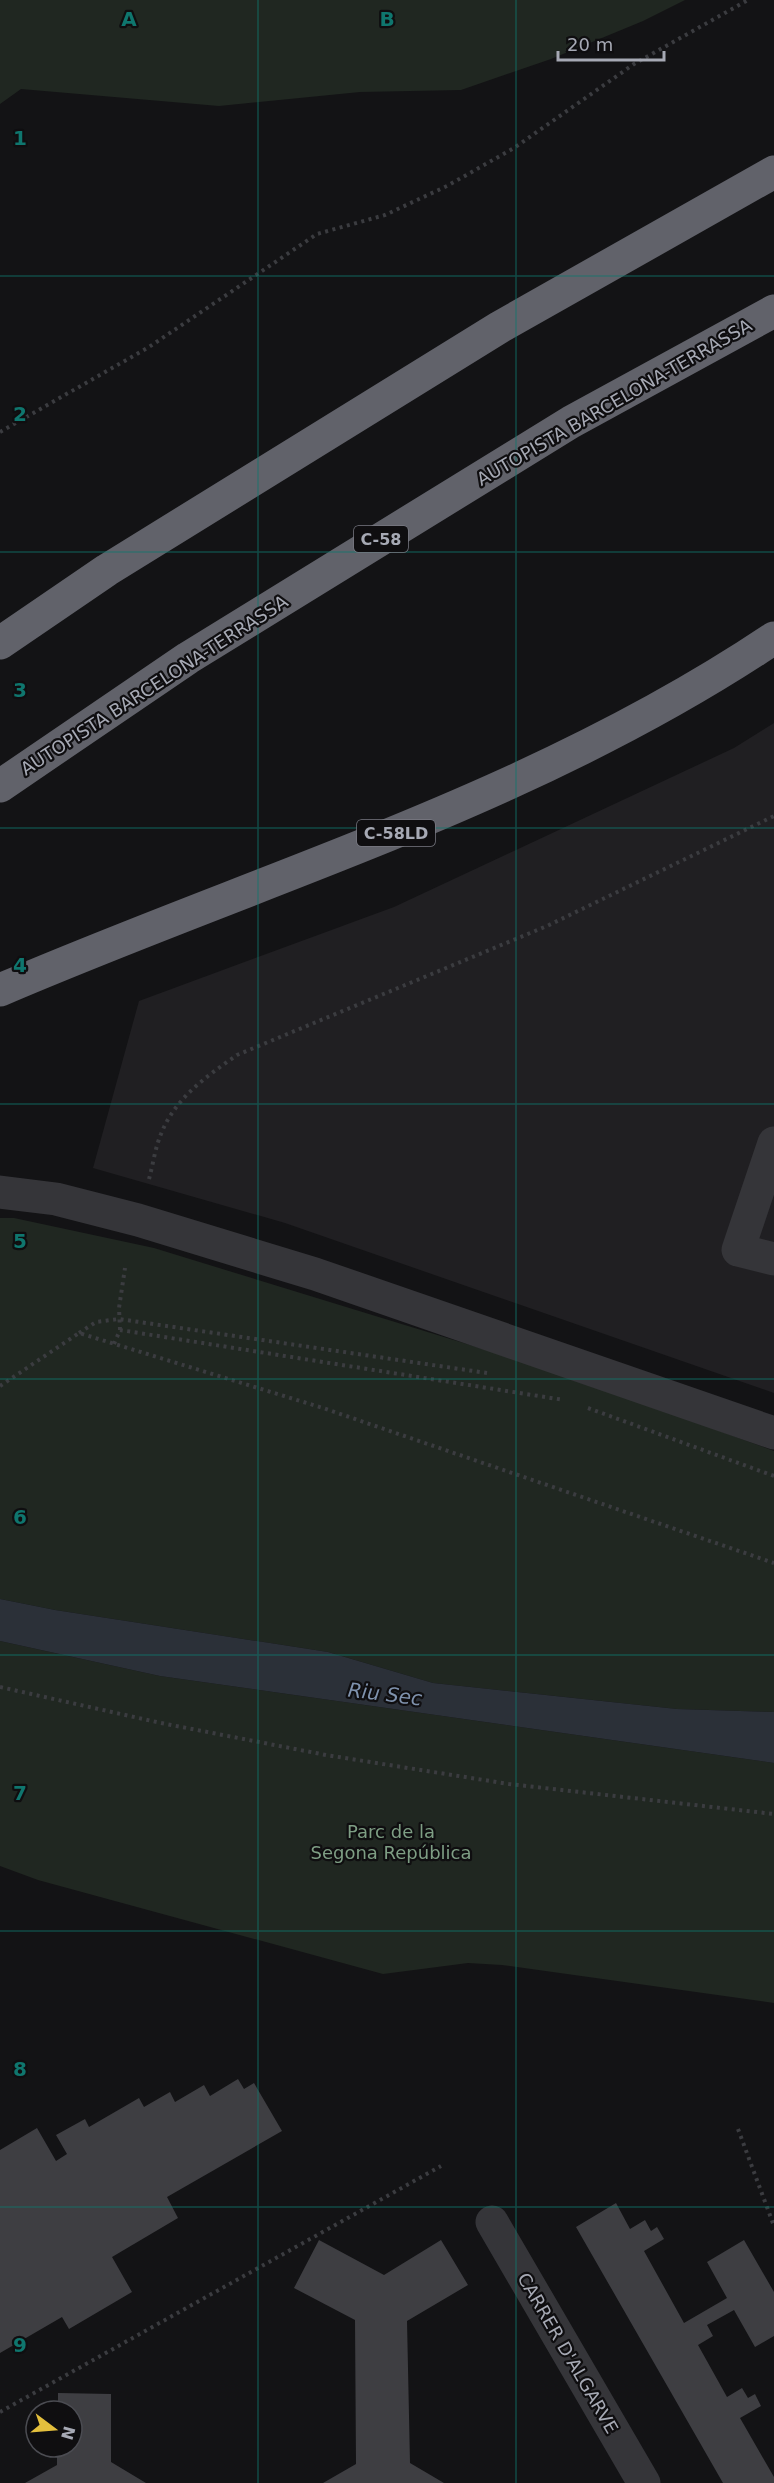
<svg xmlns="http://www.w3.org/2000/svg" width="774" height="2483" font-family="'DejaVu Sans',sans-serif">
	<rect width="100%" height="100%" fill="#131315"/>
	<path fill="#201f22" d="M774,723V1393L285,1223L93,1168L139,1001L394,907L734,748Z"/>
	<path fill="#202721" d="M0,0H685L643,21L551,59L461,90L360,92L219,106L21,89L0,104Z
		M0,1218H14L154,1248L561,1373L774,1451V1712L677,1709L433,1683L328,1652L55,1610L0,1599Z
		M0,1641L160,1676L774,1763V2003L502,1965L468,1963L383,1974L38,1880L0,1866Z"/>
	<path fill="#2b3038" d="M0,1599L55,1610L328,1652L433,1683L677,1709L774,1712V1763L160,1676L0,1641Z"/>
	<path fill="#3e3e42" d="M238,2079L244,2089L254,2083L282,2131L167,2197L178,2218L112,2257L132,2292L69,2329L62,2317L0,2353V2150L37,2128L56,2161L67,2154L56,2135L85,2119L89,2127L139,2098L144,2107L170,2092L175,2102L204,2085L210,2096Z
		M616,2203L630,2229L645,2220L651,2231L657,2227L664,2239L644,2251L684,2323L727,2298L707,2262L744,2240L774,2292V2336L755,2347L734,2310L707,2325L713,2336L698,2345L727,2397L742,2388L748,2398L755,2394L761,2406L740,2418L774,2477V2483H723L576,2227Z
		M319,2240L384,2275L441,2240L468,2285L407,2321L410,2463L444,2483H323L356,2464L355,2320L294,2288Z
		M58,2393L111,2394V2462L146,2483H25L57,2465V2447H72V2411H58Z"/>
	<g fill="none" stroke-linecap="round" stroke-linejoin="round">
		<path stroke="#3b3c40" stroke-width="4" stroke-dasharray="3 4.5" stroke-linecap="butt" d="M0,432L149,347L317,234L385,215L447,186L514,148L634,64L748,0
			M149,1179C153,1165 155,1148 161,1134C175,1098 207,1076 237,1055L547,926L774,816
			M120,1330L119,1308L125,1268
			M79,1333L96,1322L119,1319L487,1373
			M114,1344L120,1330L564,1400
			M0,1386L79,1333L323,1408L774,1563
			M588,1408L774,1476
			M0,1687L161,1723L326,1755L509,1784L774,1814
			M738,2129L774,2226
			M0,2412L441,2166"/>
		<path stroke="#353539" stroke-width="33" d="M774,1143L738,1250L774,1259
			M0,1192L56,1199L138,1220L315,1274L774,1433
			M492,2222L644,2483"/>
		<path stroke="#61626a" stroke-width="33" d="M0,643L107,570L500,327L774,172
			M0,786L188,658L571,422L774,311
			M0,990C263,877 534,799 774,638"/>
	</g>
	<path fill="none" stroke="#0f766e" stroke-width="1.5" stroke-opacity="0.55" d="M258,0V2483M516,0V2483M0,276H774M0,552H774M0,828H774M0,1104H774M0,1379H774M0,1655H774M0,1931H774M0,2207H774"/>
	<g text-anchor="middle" dominant-baseline="central" stroke-width="4.5" stroke-linejoin="round" paint-order="stroke">
		<g fill="#0f0e10" stroke="#797a83" stroke-width="1.5">
			<rect x="354" y="526" width="54" height="26" rx="4.5"/>
			<rect x="357" y="820" width="78" height="26" rx="4.5"/>
		</g>
		<g font-size="16" font-weight="bold" fill="#a6a9b4">
			<text x="381" y="539">C-58</text>
			<text x="396" y="833">C-58LD</text>
		</g>
		<g font-size="18" fill="#a6a9b4" stroke="#0f0e10">
			<text transform="translate(614 402) rotate(-30)">AUTOPISTA BARCELONA-TERRASSA</text>
			<text transform="translate(154 685) rotate(-33)">AUTOPISTA BARCELONA-TERRASSA</text>
			<text transform="translate(568 2353) rotate(60)">CARRER D'ALGARVE</text>
		</g>
		<g font-size="18" fill="#7e9e84" stroke="#0f0e10">
			<text x="391" y="1831">Parc de la<tspan x="391" dy="21">Segona República</tspan></text>
		</g>
		<g font-size="20" font-style="italic" fill="#7f92ad" stroke="#0f0e10">
			<text transform="translate(385 1694) rotate(7)">Riu Sec</text>
		</g>
	</g>
	<g font-size="20" text-anchor="middle" font-weight="bold" fill="#0f766e" stroke="#0f0e10" stroke-width="4.5" stroke-linejoin="round" paint-order="stroke">
		<text x="129" y="26">A</text>
		<text x="387" y="26">B</text>
		<text x="20" y="145">1</text>
		<text x="20" y="421">2</text>
		<text x="20" y="697">3</text>
		<text x="20" y="972">4</text>
		<text x="20" y="1248">5</text>
		<text x="20" y="1524">6</text>
		<text x="20" y="1800">7</text>
		<text x="20" y="2076">8</text>
		<text x="20" y="2352">9</text>
	</g>
	<g transform="translate(54 2429) rotate(106)"><circle r="28" fill="#0f0e10" stroke="#4b4c52" stroke-width="1.5"/>
	<path d="M0-4.5L10 22L0 15L-10 22Z" fill="#e3bf3d"/>
	<text y="-9" font-size="16" font-weight="bold" text-anchor="middle" fill="#a6a9b4">N</text>
	</g>
	<path d="M558 51v9h106v-9" fill="none" stroke="#a6a9b4" stroke-width="3"/>
	<text x="567" y="51" font-size="18" fill="#a6a9b4" stroke="#0f0e10" stroke-width="4.5" paint-order="stroke">20 m</text>
</svg>
